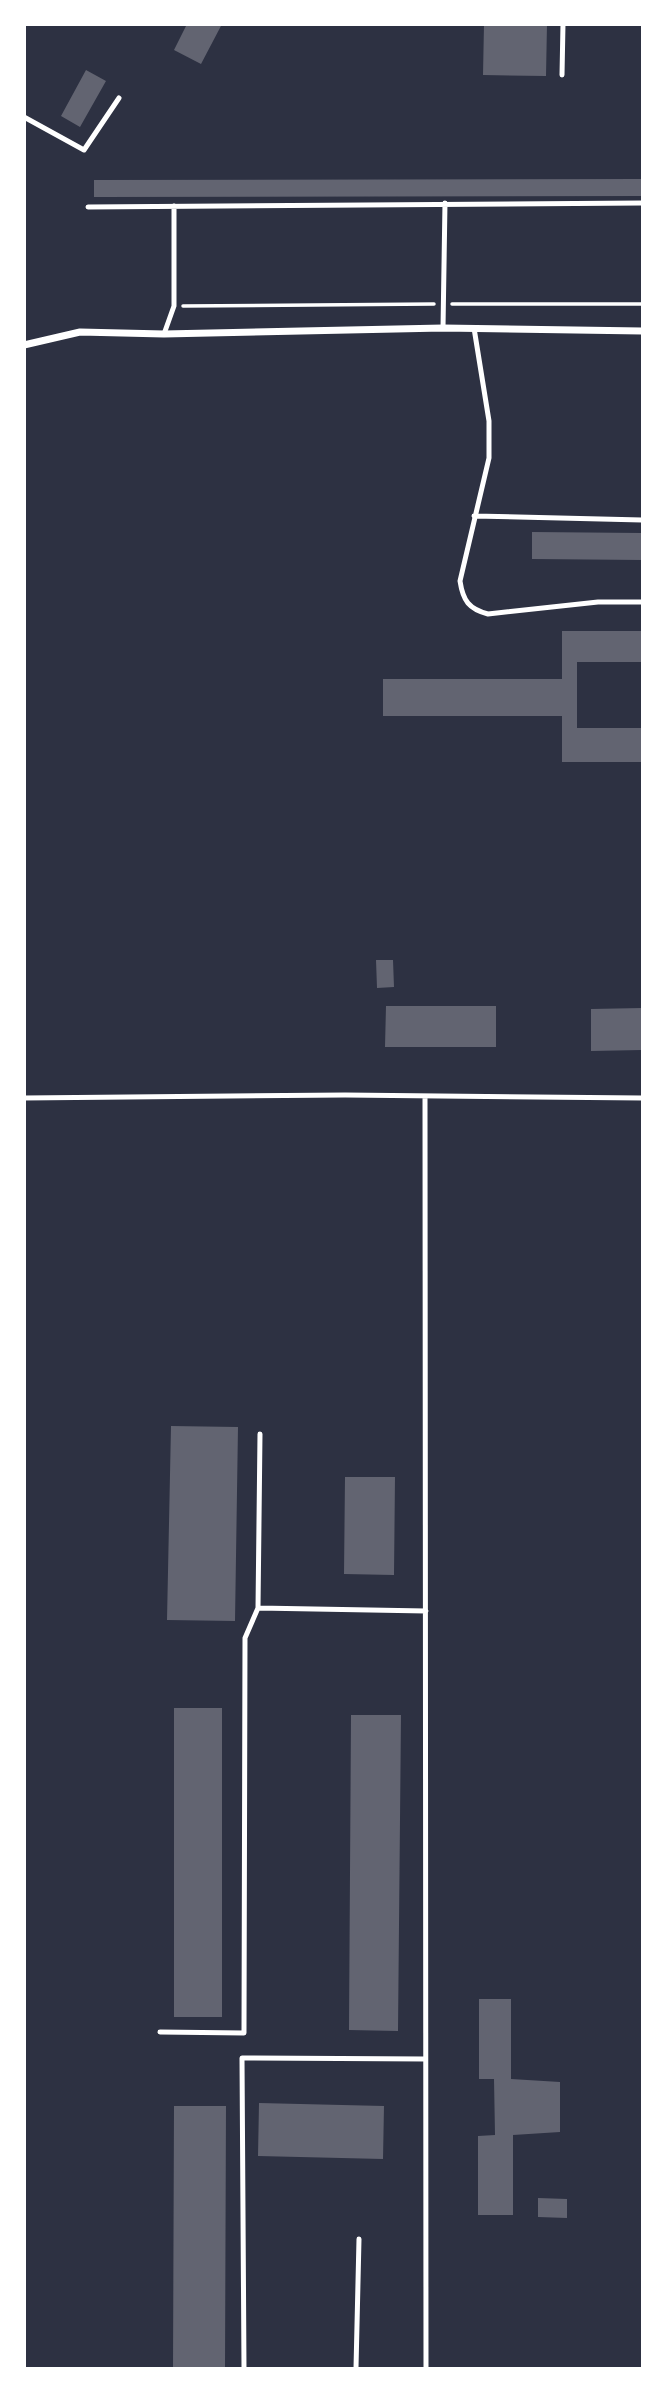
<svg xmlns="http://www.w3.org/2000/svg" width="667" height="2393" font-family="Rubik,sans-serif">
	<rect width="100%" height="100%" fill="#2d3142"/>
	<path fill="#626471" d="M187,24H222L201,64L174,50Z
		M484,24H547L546,76L483,75Z
		M86,70L106,81L80,127L61,116Z
		M642,179V196L94,197V180Z
		M532,532L642,533V560L532,559Z
		M562,631H642V662H577V728H642V762H562V716H383V679H562Z
		M376,960H393L394,987L377,988Z
		M386,1006H496V1047H385Z
		M642,1008V1050L591,1051V1009Z
		M171,1426L238,1427L235,1621L167,1620Z
		M345,1477H395L394,1575L344,1574Z
		M174,1708H222V2017H174Z
		M351,1715H401L398,2031L349,2030Z
		M479,1999H511V2079L560,2082V2132L513,2135V2215H478V2136L495,2135L494,2079H479Z
		M259,2103L384,2106L383,2159L258,2156Z
		M174,2106H226L225,2368H173Z
		M538,2198L567,2199V2218L538,2217Z"/>
	<g fill="none" stroke-linecap="round" stroke-linejoin="round">
		<path stroke="#fff" stroke-width="3.5" d="M452,304H642
			M183,306L434,304"/>
		<path stroke="#fff" stroke-width="5" d="M562,75L563,24
			M24,117L84,150L119,98
			M88,207L642,203
			M443,328L445,203
			M474,328L489,421V458L460,581C463,601 469,609 488,614L598,602H642
			M164,334L174,306V206
			M474,516L642,520
			M425,1096L426,2368
			M24,1098L345,1095L642,1098
			M260,1434L258,1608L426,1611
			M160,2032L244,2033L245,1638L258,1608
			M244,2368L242,2058L425,2059
			M356,2368L359,2239"/>
		<path stroke="#fff" stroke-width="7" d="M24,345L80,332L164,334L443,328L642,331"/>
	</g>
	<rect width="667" height="2393" fill="none" stroke="#ffffff" stroke-width="52"/>
</svg>
